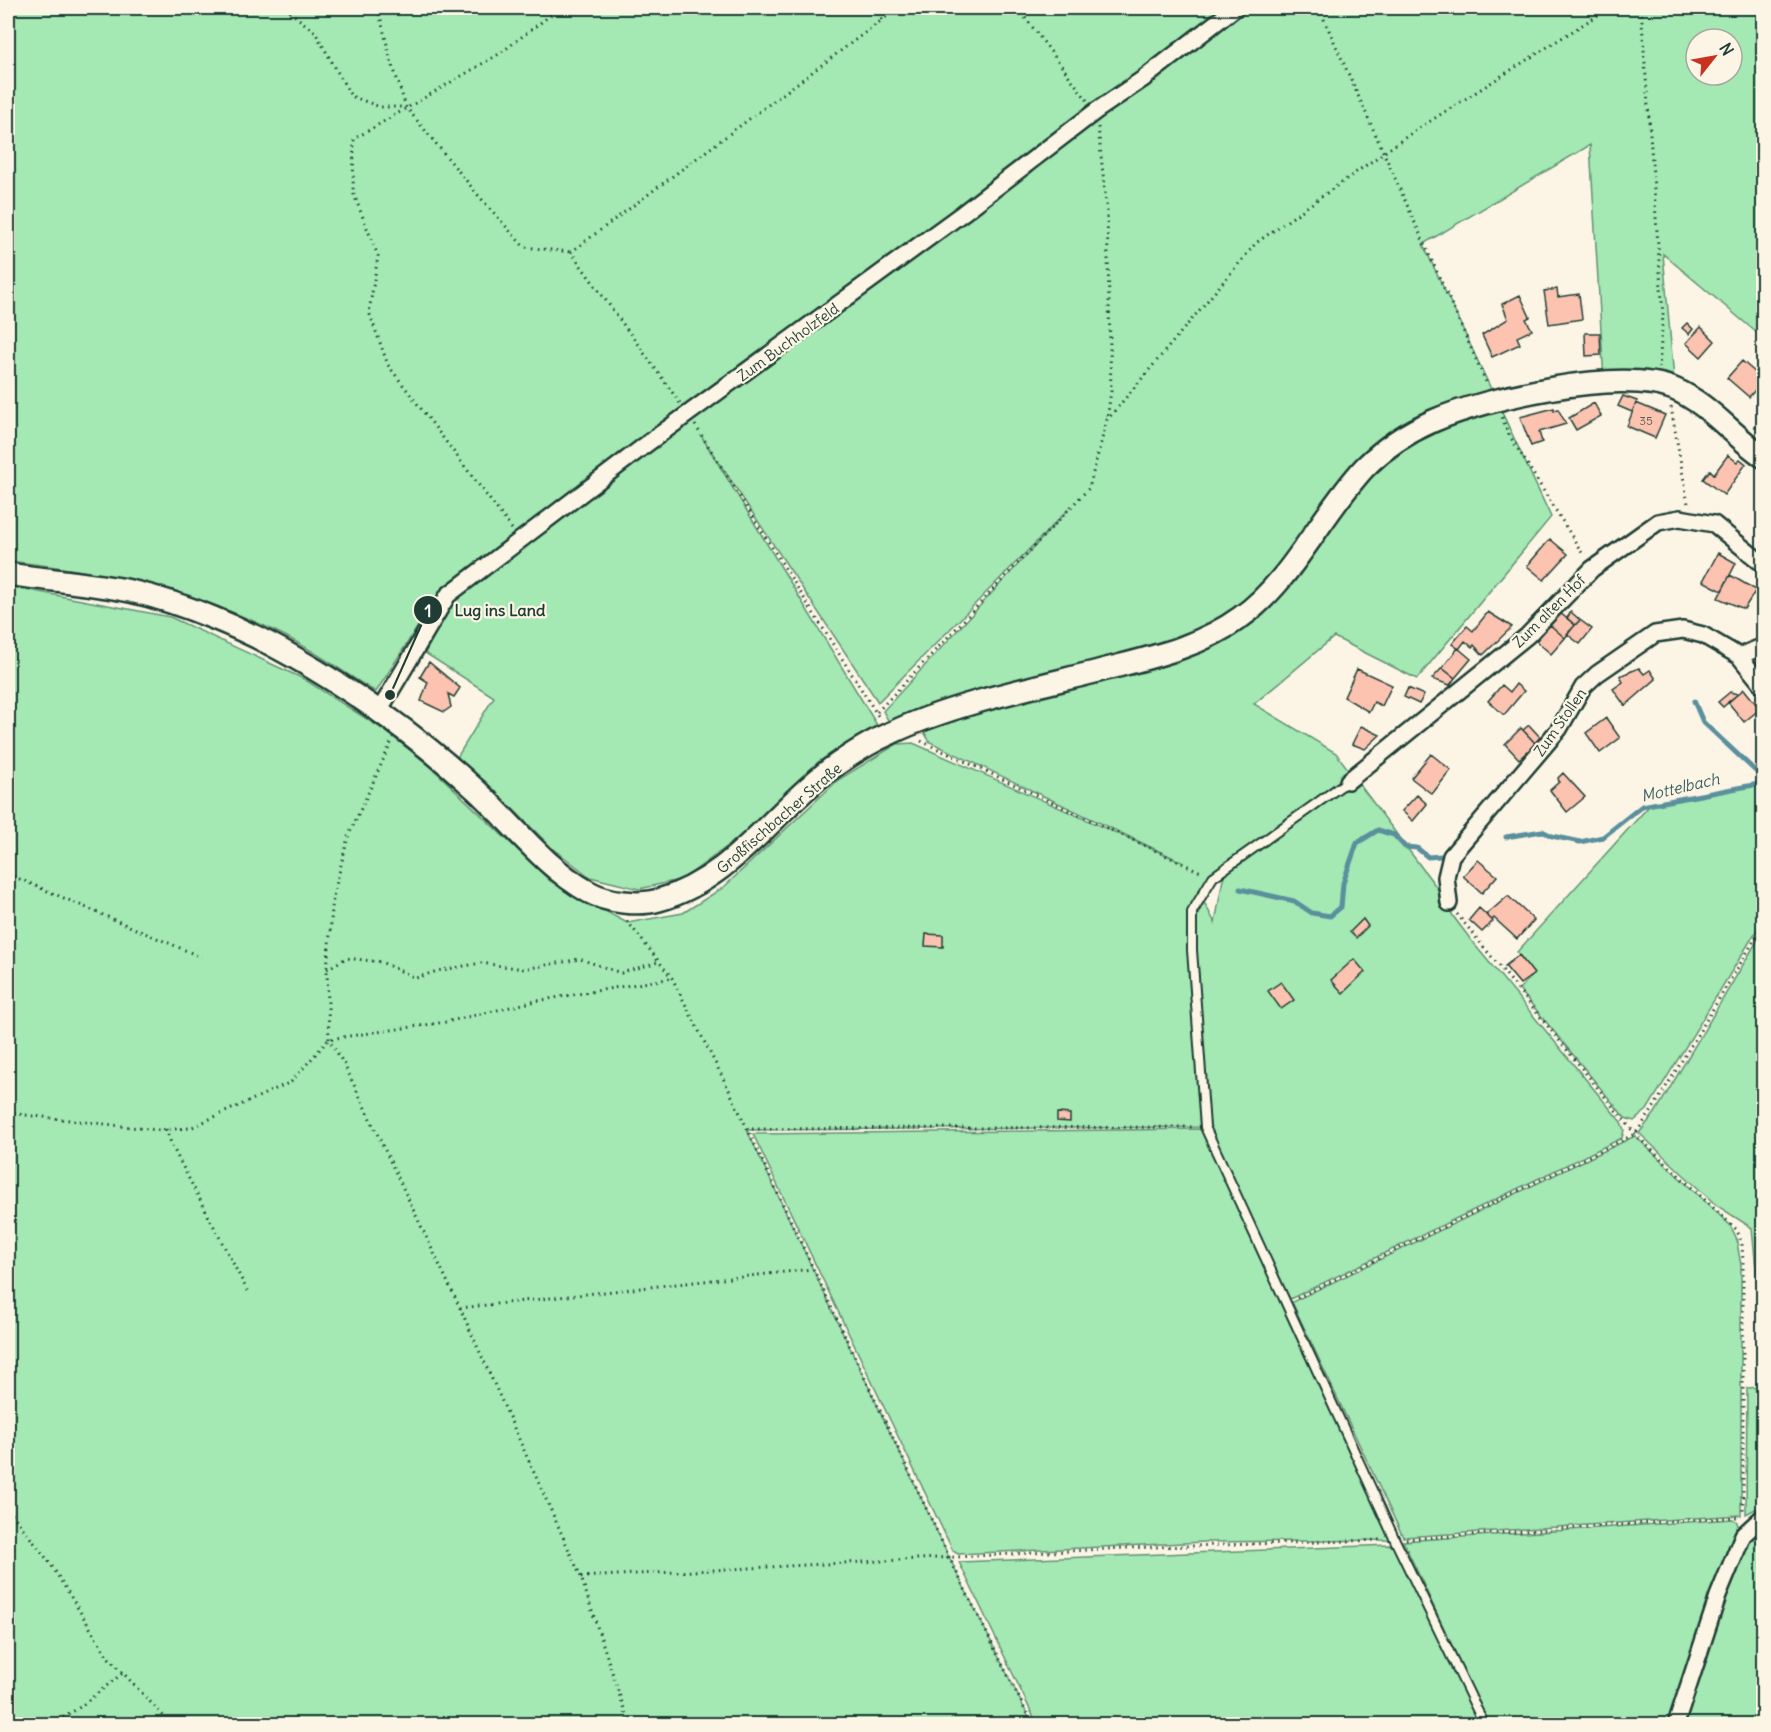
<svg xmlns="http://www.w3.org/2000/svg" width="1771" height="1732" font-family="Delius,sans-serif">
	<rect width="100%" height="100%" fill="#fcf5e5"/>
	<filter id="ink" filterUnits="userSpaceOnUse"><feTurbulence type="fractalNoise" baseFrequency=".0167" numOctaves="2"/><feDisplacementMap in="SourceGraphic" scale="12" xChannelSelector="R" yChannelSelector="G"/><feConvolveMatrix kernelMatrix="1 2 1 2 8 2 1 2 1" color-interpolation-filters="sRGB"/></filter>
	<g filter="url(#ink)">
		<path fill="#a4e8b3" stroke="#629274" stroke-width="1.5" fill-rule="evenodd" d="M8,8H1763V338L1663,254L1675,390L1604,381L1590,145L1423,244L1551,517L1417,679L1334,637L1254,704L1336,753L1446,900L1453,916L1474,944L1621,1122L1624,1130L1622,1138L1290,1299L1216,1144L1210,1125L1206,1102L1195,931L1197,917L1204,902L1215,923L1225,868L1213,877L1192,912L1205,1127L747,1130L950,1559L1032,1724H8V586L170,617L304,679L384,730L430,766L550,881L627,923L683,913L724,887L838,780L897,744L913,743L1182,862L930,742L924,732L936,714L916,710L889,722L883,711L1069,509L878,702L702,437L877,725L818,762L752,828L683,879L639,889L590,877L551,847L486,782L456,759L494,697L425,653L451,604L526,537L631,456L441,590L376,692C344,673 313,649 279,633C194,590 102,571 8,561ZM1696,39H1732V75H1696Z
			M1758,784L1764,788L1763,920L1647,1110L1634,1121L1625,1118L1519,989L1534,974L1517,952L1650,805Z
			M1763,931H1764L1763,1341L1752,1228L1716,1205L1639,1133L1655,1113Z
			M1202,1129L1395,1540L1204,1542L958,1554L953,1551L753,1134Z
			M1635,1136L1730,1225L1736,1237L1741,1265V1515L1403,1537L1292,1302Z
			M1763,1387V1505L1746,1514L1747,1388Z
			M1733,1519L1737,1522L1739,1531L1671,1724H1489L1403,1541Z
			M1763,1523V1724H1682L1738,1560L1752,1535Z
			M1390,1545L1396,1548L1481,1724H1037L959,1562Z"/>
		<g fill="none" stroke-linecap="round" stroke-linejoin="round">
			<path stroke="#5a8f9d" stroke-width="5" d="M1694,701L1703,722L1764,779
				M1506,837L1542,831L1552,836L1580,842L1603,837L1642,806L1764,783
				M1240,889L1294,901L1312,913L1330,916L1341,907L1343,883L1357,843L1378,830L1394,835L1405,847L1417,848L1428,857L1441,856"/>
		</g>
		<path fill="#fcc3b1" stroke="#1f3d34" stroke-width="1.5" d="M1557,289L1558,297L1579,294L1582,319L1549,324L1544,291Z
			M1520,295L1530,317L1526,319L1532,330L1517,337L1520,344L1492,357L1482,335L1508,319L1502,304Z
			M1687,323L1693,329L1689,334L1682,328Z
			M1701,327L1715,341L1701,357L1686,343Z
			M1585,333H1600L1601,355L1586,356Z
			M1742,361L1764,380L1749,397L1727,378Z
			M1623,396L1637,401L1632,412L1618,406Z
			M1594,403L1601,416L1576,430L1569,418Z
			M1636,403L1665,415L1655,438L1627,426Z
			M1554,408V411L1558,409L1566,424L1539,432L1542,442L1531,446L1520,417Z
			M1728,455L1737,462L1740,459L1746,464L1724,495L1703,479L1710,470L1714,474Z
			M1550,539L1568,554L1544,580L1527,566Z
			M1718,553L1736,563L1722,591L1703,581Z
			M1730,575L1756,590L1744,609L1718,598Z
			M1488,612L1512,627L1483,655L1474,645L1472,647L1465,641L1459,649L1452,644L1467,626L1473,631Z
			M1571,612L1580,620L1575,625L1567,618Z
			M1560,613L1575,625L1565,638L1550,625Z
			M1580,620L1592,629L1580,644L1567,634Z
			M1550,625L1565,638L1551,654L1536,641Z
			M1458,648L1471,659L1455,678L1442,668Z
			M429,662L460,688L454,697L448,694L451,707L444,712L421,701L428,682L420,677Z
			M1442,668L1455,678L1450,685L1432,679Z
			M1639,668L1644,674L1650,670L1656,679L1625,706L1613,689L1623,682L1620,676Z
			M1357,669L1392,685L1382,706L1374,702L1369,712L1344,697Z
			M1516,684L1524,691L1504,715L1488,701L1502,685L1510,692Z
			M1408,688L1424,695L1419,704L1404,697Z
			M1744,689L1760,709L1744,722L1728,702Z
			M1730,692L1738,694L1723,707L1718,702Z
			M1606,718L1620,738L1600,753L1586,733Z
			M1529,725L1541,738L1536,744L1523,730Z
			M1361,726L1380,735L1365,749L1352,744Z
			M1521,728L1536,744L1519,759L1505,744Z
			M1431,754L1451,770L1432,794L1411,778Z
			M1563,773L1585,797L1567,812L1550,790L1559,782L1558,778Z
			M1417,795L1427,804L1413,821L1402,811Z
			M1478,860L1497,876L1482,893L1463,876Z
			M1508,896L1534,920L1517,939L1494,918L1492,920L1486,915Z
			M1479,908L1493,921L1482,932L1469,920Z
			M1363,919L1368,926L1356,938L1350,932Z
			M926,934L943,935V947L925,946Z
			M1519,955L1534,974L1520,984L1505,966Z
			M1354,959L1365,972L1343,993L1331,980Z
			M1281,982L1294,1000L1281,1009L1268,991Z
			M1057,1113L1070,1114V1122L1057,1121Z"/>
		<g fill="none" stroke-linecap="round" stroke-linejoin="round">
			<g stroke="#1f3d34" stroke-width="12">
				<path id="service" d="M1348,781L1213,877L1192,912V950L1205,1127L1395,1540L1484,1724"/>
			</g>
			<g stroke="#1f3d34" stroke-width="20">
				<path id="minor" d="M1764,646L1739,656L1764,687
					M379,711L448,595L648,443L963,213L1096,111L1143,79L1235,8
					M1348,781L1527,636L1592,569L1658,522L1680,518L1714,524L1764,565
					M1449,903L1446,877L1451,856L1559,729L1583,687L1597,674L1655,634L1683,630L1703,635L1739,656
					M1676,1724L1718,1596L1743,1535L1764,1516"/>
			</g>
			<g stroke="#1f3d34" stroke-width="26">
				<path id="secondary" d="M8,574C48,580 90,583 130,591C181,602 247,630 292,656C357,693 420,738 475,789C512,823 544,867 589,892C607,902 639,906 659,900C732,879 771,814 829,770C847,757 870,742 891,733C956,702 1046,685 1118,666C1161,655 1204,644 1241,617C1292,581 1321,514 1365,467C1384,448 1408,432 1433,421C1486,398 1620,367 1674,389C1708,403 1733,436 1764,457"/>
			</g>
			<path stroke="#1f3d34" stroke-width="3" stroke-dasharray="1.5 4.5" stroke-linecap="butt" d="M285,8L315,32L351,96L380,107H405
				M378,8L390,57L406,107L478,195L524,247L571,252
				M875,8L882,20L898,8
				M1018,8L1087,100
				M1319,8L1487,384
				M1641,8L1663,315L1659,368
				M1731,8L1764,15
				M1098,127L1107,212L1111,391L1107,420
				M680,403L571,252L882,20
				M1671,407L1688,504
				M1502,417L1508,433L1584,556
				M695,425L880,719
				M1755,428L1764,410
				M512,529L388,365L369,312L378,256L353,192L354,139L499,54L560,8
				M877,712L1089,488L1107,420L1256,243L1413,132L1609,8
				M921,741L1203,873
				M391,743L348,837L333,897L327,969L329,1039L345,1066L460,1308L581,1577L629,1724
				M8,874L201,957
				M1457,914L1635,1134L1737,1230L1742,1244L1743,1263V1514
				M627,921L672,978L729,1090L950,1559L1032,1724
				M327,969L346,958L381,962L416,978L437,971L481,963L524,969L580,959L621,973L658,962
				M8,1113L157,1130L190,1128L291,1082L329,1039L446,1022L536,1001L672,978
				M166,1129L172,1146L248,1292
				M746,1129L1195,1127
				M1297,1298L1635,1134L1651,1112L1764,924
				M460,1308L812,1269
				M8,1509L50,1563L108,1657L171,1724
				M1406,1539L1738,1517
				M581,1577L1125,1548L1382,1540
				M53,1724L80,1707L123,1673"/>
			<use href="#service" stroke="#fcf5e5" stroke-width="8"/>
			<use href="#minor" stroke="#fcf5e5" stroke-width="15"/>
			<use href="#secondary" stroke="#fcf5e5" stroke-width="21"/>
		</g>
	</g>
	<g text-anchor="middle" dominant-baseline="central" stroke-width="4.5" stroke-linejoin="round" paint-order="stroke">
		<g font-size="12" fill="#565e53">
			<text x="1646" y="420">35</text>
		</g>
		<g font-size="15" fill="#1f3d34" stroke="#fcf5e5">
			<text transform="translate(788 342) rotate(-36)">Zum Buchholzfeld</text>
			<text transform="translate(1549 611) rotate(-45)">Zum alten Hof</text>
			<text transform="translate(1560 722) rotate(-55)">Zum Stollen</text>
			<text transform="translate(779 818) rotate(-41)">Großfischbacher Straße</text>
		</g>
		<g font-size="16" font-style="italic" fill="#385f60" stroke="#fcf5e5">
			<text transform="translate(1680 787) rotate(-13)">Mottelbach</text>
		</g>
	</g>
	<path fill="none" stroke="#1f3d34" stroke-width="2" d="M390 695L428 610"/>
	<g fill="#1f3d34" stroke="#fcf5e5" stroke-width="2">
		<circle cx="390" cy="695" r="6"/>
		<circle cx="428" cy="610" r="15"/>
	</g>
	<g font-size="18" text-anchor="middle" font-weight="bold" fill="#fff">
		<text x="428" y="617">1</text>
	</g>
	<g font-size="16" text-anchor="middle" font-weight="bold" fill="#1f3d34" stroke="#fcf5e5" stroke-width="4.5" stroke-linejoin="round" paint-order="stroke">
		<text x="500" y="616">Lug ins Land</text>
	</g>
	<rect width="1771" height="1732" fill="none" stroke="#fcf5e5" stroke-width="30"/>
	<rect x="15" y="15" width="1741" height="1702" fill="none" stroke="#1f3d34" stroke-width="2" filter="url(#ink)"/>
	<g transform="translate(1714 57) rotate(59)"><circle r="28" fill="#fcf5e5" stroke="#a4ab9e" stroke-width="1.5"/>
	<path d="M0-4.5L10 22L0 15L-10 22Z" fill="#c8321e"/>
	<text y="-9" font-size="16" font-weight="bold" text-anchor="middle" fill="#1f3d34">N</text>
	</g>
</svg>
